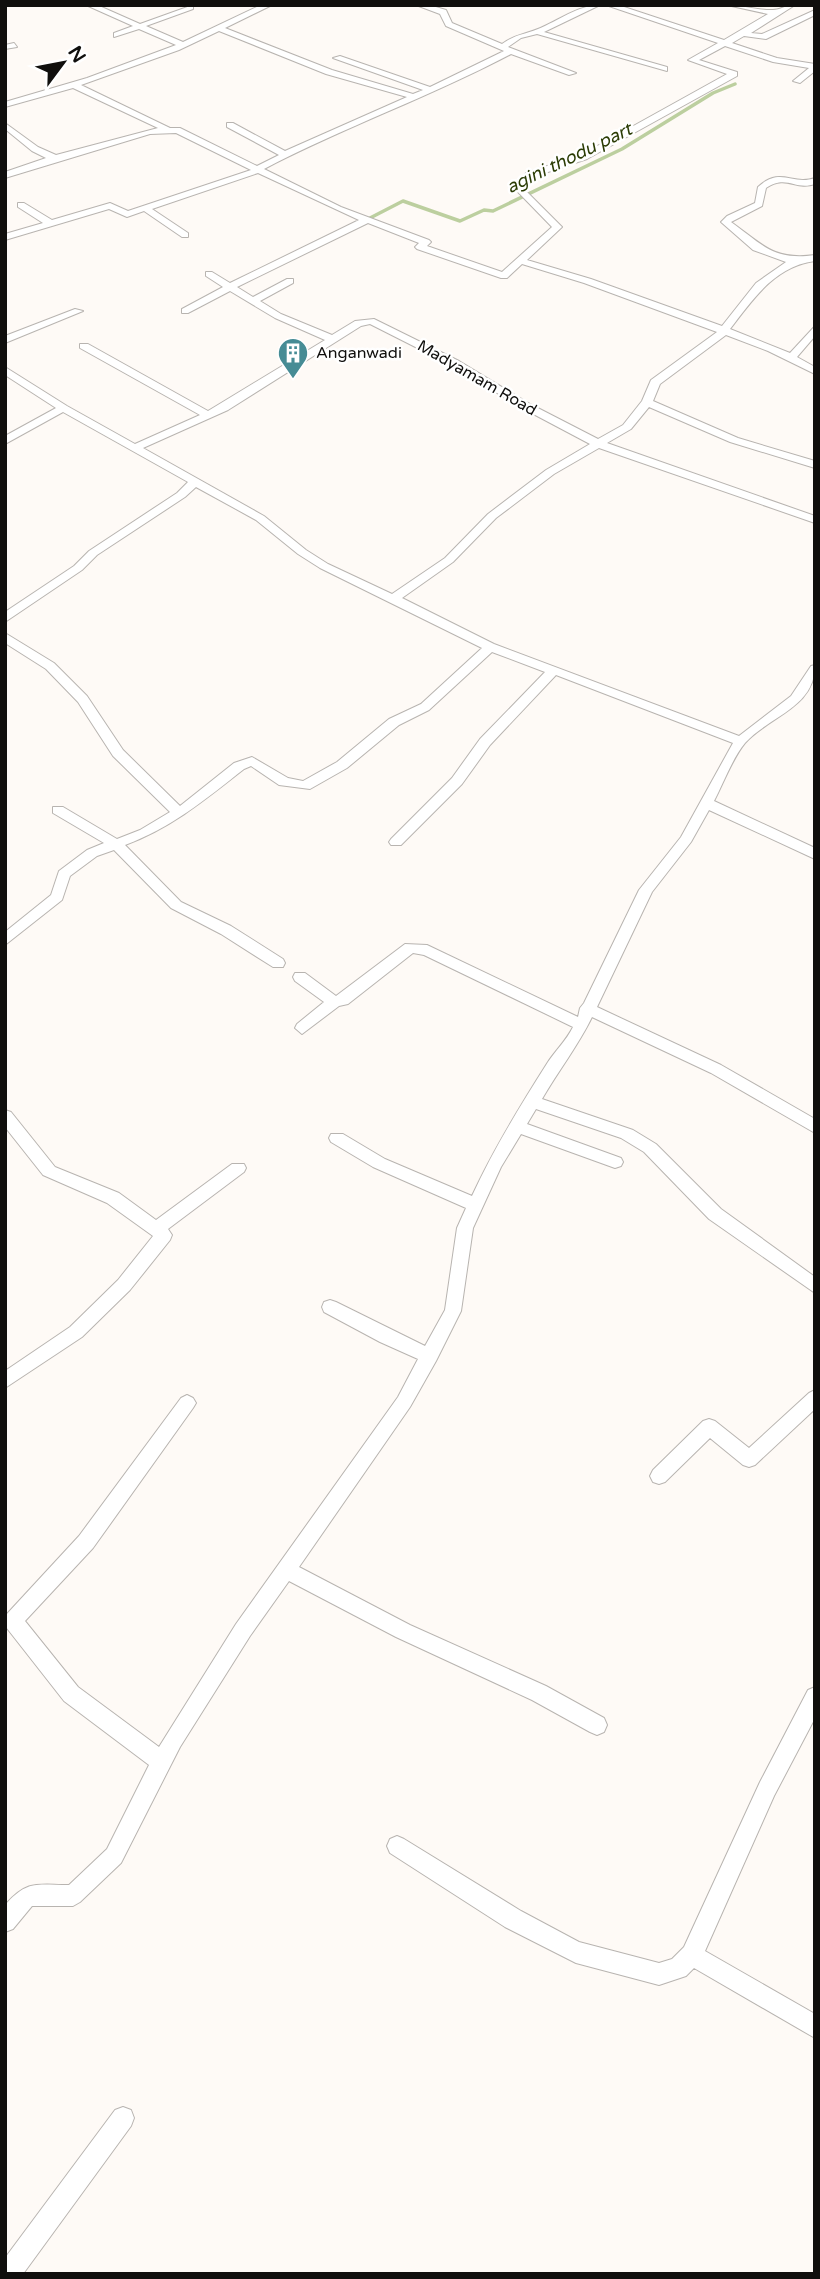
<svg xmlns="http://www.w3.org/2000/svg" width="820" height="2279" font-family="'Varela Round',sans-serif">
	<rect width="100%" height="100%" fill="#fefaf6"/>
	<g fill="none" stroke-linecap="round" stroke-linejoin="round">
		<path stroke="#bccf9f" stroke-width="3.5" d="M370,218L403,201L460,221L484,210L493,211L622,149L713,93L735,84"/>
		<g stroke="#b8b4b0" stroke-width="2">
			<path id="minor" d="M86,5H97L140,24L193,5V9L146,26L183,42L261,5H272L225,28L332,70L413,94L423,90L333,58L340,56L430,87L504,51L446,26L440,14L416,5H429L446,10L452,23L502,44C516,34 523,35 538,29C558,21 578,5 600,5L544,32L667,67V71L537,34L521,38L508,47L576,73L569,75L511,54C430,97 344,127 264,169L341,207L429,240L431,242L427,246L502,272L552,227L517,191L526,173L581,155L727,74L688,60L718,43L606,5H618L724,40L768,14L727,5C742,5 760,11 773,10C780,10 786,5 795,5L751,33L762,34L815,10V15L766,39L744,36L732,43L777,58L815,64V71L800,83L793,81L809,68L773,62L725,46L699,60L737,72V76L587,159L533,177L526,191L562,227L527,260L591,279L722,326L756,283L786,262L753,250L721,222L727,216L755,203L758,187C781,166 792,186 815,178V184C795,191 787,174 766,188L762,206L731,222C762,244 773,261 815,255V261C775,266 753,299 730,329L790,353L815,326V336L797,357L815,367V374L768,351L726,335L660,384L653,401L738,438L815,461V468L730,442L649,407L631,429L607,443L815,516V523L599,448L554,474L496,518L453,562L402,598L494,644L739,736L791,696L811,666L815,665C815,708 769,716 745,743C733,757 723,784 714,801L815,848V859L709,810L691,842L652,892L597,1007L721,1065L815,1119V1133L711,1073L592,1017C578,1046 558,1071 542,1099L633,1130L656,1144L721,1209L815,1277V1293L709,1219L644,1152L621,1138L536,1109L527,1124L621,1158L623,1162L621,1166L615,1168L521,1134L501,1167L473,1228L461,1311L436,1361L410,1407L299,1567L410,1625L546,1686L604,1718L607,1725L604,1732L597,1735L590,1732L532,1700L396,1637L289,1581L250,1636L180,1747L121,1863L80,1902L73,1906H32L13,1929L5,1932V1905C28,1879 37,1885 69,1885L107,1849L149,1765L64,1701L6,1627V1615L79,1536L181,1398L187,1395L193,1398L196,1403L193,1408L93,1548L25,1621L78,1687L159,1747L236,1624L398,1397L418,1359L380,1342L324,1312L322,1307L324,1302L330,1300L336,1302L425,1346L445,1310L457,1228L466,1208L373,1167L331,1142L329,1138L331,1134H343L385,1159L472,1196C493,1150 520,1106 548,1062C556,1050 566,1041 573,1027L424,955L413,953L348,1004L339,1006L302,1034L295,1028L297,1024L324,1002L295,981L293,977L295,973H305L336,996L405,944L427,945L578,1017L580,1008L584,1003L639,890L681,837L733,743L556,675L490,745L462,784L401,845H391L389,842L391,839L452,778L480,739L545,672L492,652L429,710L399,725L347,768L310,789L279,785L251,766L244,769C206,799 171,828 125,845L181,902L231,926L283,959L285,963L283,967H273L221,934L171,908L114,850L97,856L70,876L62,900L5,945V932L51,895L59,871L87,850L104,843L53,813V807H63L117,839L140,830L170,812L113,756L78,702L46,669L5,643V633L54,663L87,696L123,750L180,806L234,763L252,757L288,778L303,781L337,762L389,719L421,704L482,648L320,568L298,554L256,520L196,487L185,497L97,555L82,570L5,622V612L74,566L89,551L177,493L188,482L63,412L5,444V436L56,408L5,375V367L67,406L135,444L200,415L80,348V344H88L208,411L325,340L275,318L230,291L188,313H182V309L223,287L206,276V272H212L230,283L359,220L258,173L152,209L188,233V237H182L144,211L127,217L109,209L5,240V234L43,223L18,207V203H24L52,220L110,203L128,211L251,170L176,133L150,134L5,178V172L46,158L32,151L5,129V123L38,147L56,155L158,128L73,88L5,107V102L87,78L176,45L139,29L114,37V33L133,26ZM219,31L326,74L407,97L285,151L233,123H227V127L279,155L257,166L180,128H170L81,85L179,50ZM368,223L419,243L415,247L417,249L501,278H507L522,264L584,283L717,332L651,380L642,401L623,425L598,439L530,404L459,361L374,319L355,321L332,335L281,314L260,301L293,283V279H287L253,297L237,287ZM370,324L451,365L522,408L590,444L546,470L488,514L445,558L392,594L328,564L306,550L264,516L143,448L228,410L361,326Z
				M14,43L17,47L5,49V45Z
				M75,309L83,311L5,343V336Z
				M5,1110L11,1112L55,1167L119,1193L156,1220L232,1164H244L246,1168L244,1172L168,1229L172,1235L170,1240L130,1290L82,1337L5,1388V1371L70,1327L118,1280L153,1236L107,1203L43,1175L5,1127Z
				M815,1390V1409L755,1465L749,1467L743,1465L710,1438L665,1482L659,1484L653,1482L650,1476L653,1470L703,1421L709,1419L715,1421L749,1448L809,1393Z
				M815,1687V1718L774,1796L705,1951L815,2014V2038L694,1968L686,1976L659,1985L576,1963L505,1927L390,1853L387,1846L390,1839L397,1836L404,1839L521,1911L579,1942L659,1963L672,1959L684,1947L760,1782L808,1690Z
				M123,2107L131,2110L134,2118L131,2126L23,2274H5V2258L115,2110Z"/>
		</g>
		<use href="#minor" fill="#fff" fill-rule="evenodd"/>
	</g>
	<defs>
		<g id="building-pin" transform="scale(1.575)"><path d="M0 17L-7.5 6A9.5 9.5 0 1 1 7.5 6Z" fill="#468c95" stroke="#fff"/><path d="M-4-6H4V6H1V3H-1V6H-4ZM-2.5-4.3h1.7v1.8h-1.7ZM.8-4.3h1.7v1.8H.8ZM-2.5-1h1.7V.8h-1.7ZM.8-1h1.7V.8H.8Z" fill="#fff"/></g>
	</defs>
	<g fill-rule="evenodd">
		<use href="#building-pin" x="293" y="353"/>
	</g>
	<g text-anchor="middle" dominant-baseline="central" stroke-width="5" stroke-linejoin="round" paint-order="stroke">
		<g font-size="16" fill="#100f0d" stroke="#fff" text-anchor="start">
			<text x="316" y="353">Anganwadi</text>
		</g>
		<g font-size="16" fill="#100f0d" stroke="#fff">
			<text transform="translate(477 378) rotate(30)">Madyamam Road</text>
		</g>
		<g font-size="18" font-style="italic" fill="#2b3c05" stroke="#fff">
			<text transform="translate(569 158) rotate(-26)">agini thodu part</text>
		</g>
	</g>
	<rect width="820" height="2279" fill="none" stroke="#100f0d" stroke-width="14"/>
	<g transform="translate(63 63) rotate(58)" stroke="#ffffff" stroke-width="5" paint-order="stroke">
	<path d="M0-5L12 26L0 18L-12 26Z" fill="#100f0d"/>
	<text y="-10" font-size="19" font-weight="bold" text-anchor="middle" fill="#100f0d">N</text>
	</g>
</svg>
